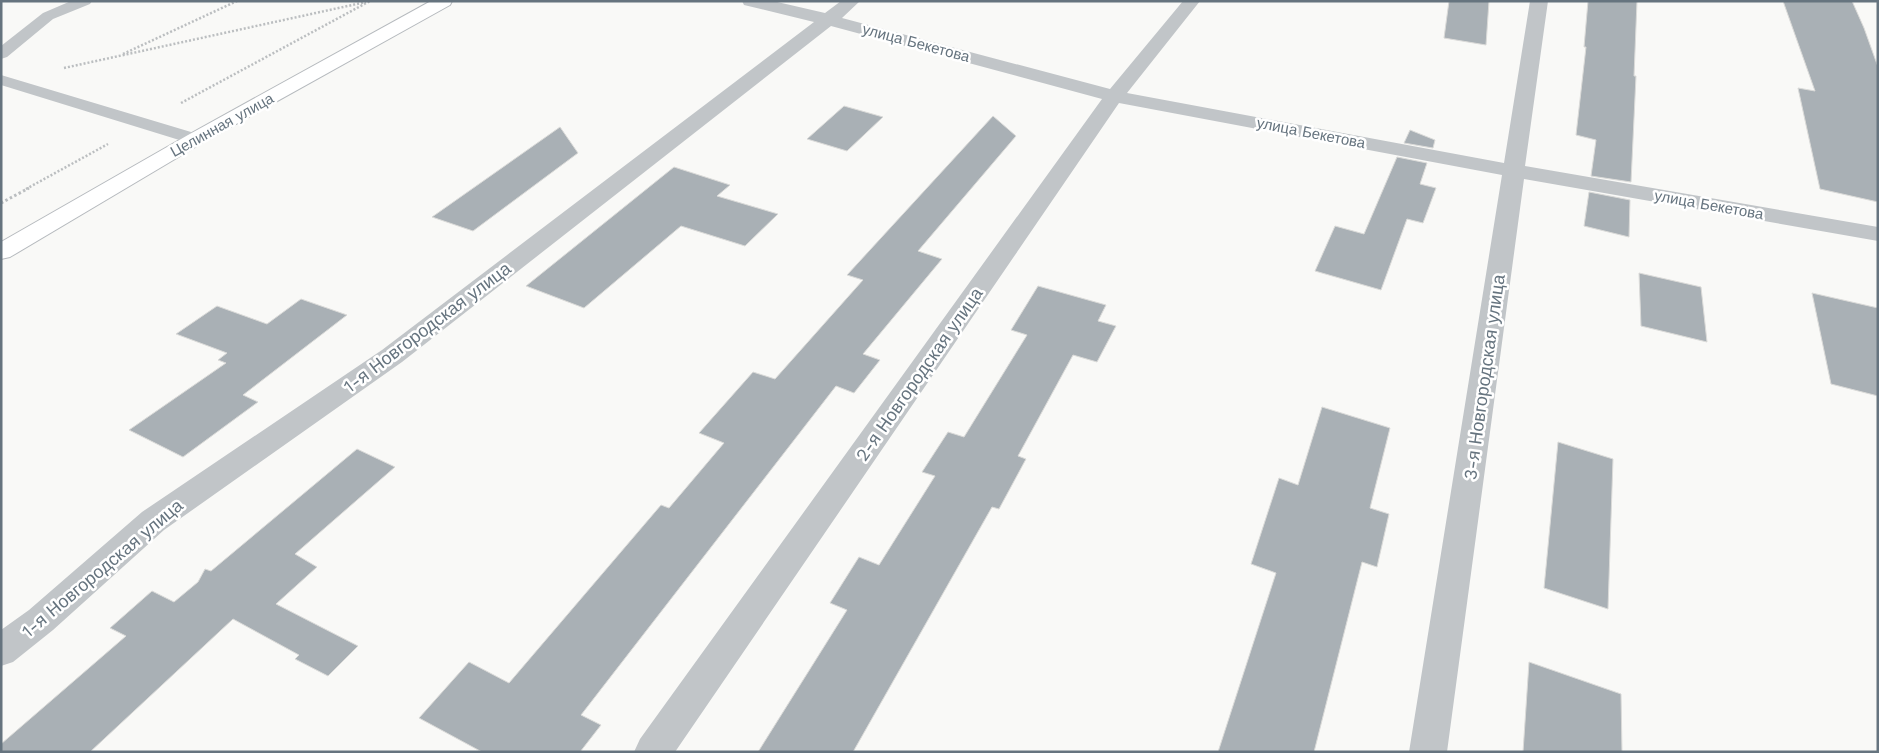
<svg xmlns="http://www.w3.org/2000/svg" width="1879" height="753" font-family="'Work Sans',sans-serif">
	<rect width="100%" height="100%" fill="#f9f9f7"/>
	<path fill="#a9b0b5" stroke="#dbdbd9" d="M1449,1H1489L1486,45L1444,38Z
		M1588,1H1637L1634,76H1636L1631,182L1591,176L1596,140L1576,135L1586,47H1584Z
		M1783,1H1852L1864,28L1878,67V202L1820,189L1798,88L1815,91Z
		M844,106L883,117L847,151L807,139Z
		M993,116L1016,136L918,251L942,259L863,354L880,360L854,393L836,386L581,715L601,725L580,752H482L419,718L469,662L509,683L661,505L669,508L724,443L699,433L753,372L775,379L863,280L847,275Z
		M560,127L578,153L473,231L432,217Z
		M1410,130L1435,140L1433,148L1404,143Z
		M1397,157L1427,163L1420,184L1436,188L1423,223L1407,219L1381,290L1315,271L1335,226L1364,234Z
		M674,167L730,185L717,196L778,214L745,246L681,226L584,308L526,286Z
		M1589,192L1630,200L1629,237L1584,226Z
		M1639,273L1701,287L1707,342L1641,326Z
		M1038,286L1106,305L1098,321L1116,326L1097,362L1073,355L1018,456L1026,459L999,509L992,507L853,752H758L847,610L830,603L859,557L879,565L935,476L922,472L948,432L964,437L1027,335L1011,330Z
		M1812,293L1878,308V396L1831,384Z
		M301,299L347,315L243,395L258,402L183,457L129,430L226,363L218,360L227,353L176,334L217,306L267,324Z
		M1322,407L1390,428L1370,508L1389,514L1377,567L1362,562L1314,752H1218L1276,573L1251,564L1279,478L1298,485Z
		M1558,442L1613,459L1608,609L1544,588Z
		M357,449L395,467L295,554L317,567L276,604L358,646L328,676L295,659L299,655L233,619L90,752H1V744L126,636L110,628L152,591L174,602L198,582L205,569L211,571Z
		M1529,662L1621,694L1622,752H1523Z"/>
	<g fill="none" stroke-linecap="round" stroke-linejoin="round">
		<g stroke="#b6babe" stroke-width="2">
			<path id="secondary" d="M431,1H452L450,5L202,143L10,257L1,259V242L188,135Z"/>
		</g>
		<path stroke="#bbbec0" stroke-width="2.5" stroke-dasharray="2 2" stroke-linecap="butt" d="M123,54L237,1
			M64,68L366,2
			M181,103L370,1
			M26,189L108,144"/>
		<path stroke="#bbbec0" stroke-width="3" stroke-dasharray="2.5 2.5" stroke-linecap="butt" d="M1,203L29,188"/>
		<path fill="#c1c5c8" fill-rule="evenodd" d="M71,1H92L90,4L53,19L7,57L1,59V46L43,13Z
			M1,75L201,135L204,139L201,143L195,144L189,143L1,85Z"/>
		<path fill="#c1c5c8" fill-rule="evenodd" d="M742,1H773L825,13L841,1H860L842,18L1110,89L1183,1H1200L1127,93L1504,163L1530,1H1548L1525,166L1878,227V241L1524,179L1447,752H1409L1502,175L1119,103L675,752H634L640,739L1102,99L831,26L402,362L164,530L53,630L13,662L1,666V630L29,610L142,512L382,350L814,22L744,5Z"/>
		<use href="#secondary" fill="#fff" fill-rule="evenodd"/>
	</g>
	<g text-anchor="middle" dominant-baseline="central" stroke-width="5" stroke-linejoin="round" paint-order="stroke">
		<g font-size="15" fill="#66747f" stroke="#fff">
			<text transform="translate(916 43) rotate(15)">улица Бекетова</text>
			<text transform="translate(222 125) rotate(-29)">Целинная улица</text>
			<text transform="translate(1311 133) rotate(11)">улица Бекетова</text>
			<text transform="translate(1709 205) rotate(10)">улица Бекетова</text>
		</g>
		<g font-size="18" fill="#66747f" stroke="#fff">
			<text transform="translate(427 327) rotate(-37)">1-я Новгородская улица</text>
			<text transform="translate(919 374) rotate(-55)">2-я Новгородская улица</text>
			<text transform="translate(1484 377) rotate(-82)">3-я Новгородская улица</text>
			<text transform="translate(102 568) rotate(-40)">1-я Новгородская улица</text>
		</g>
	</g>
	<rect width="1879" height="753" fill="none" stroke="#66747f" stroke-width="5"/>
</svg>
